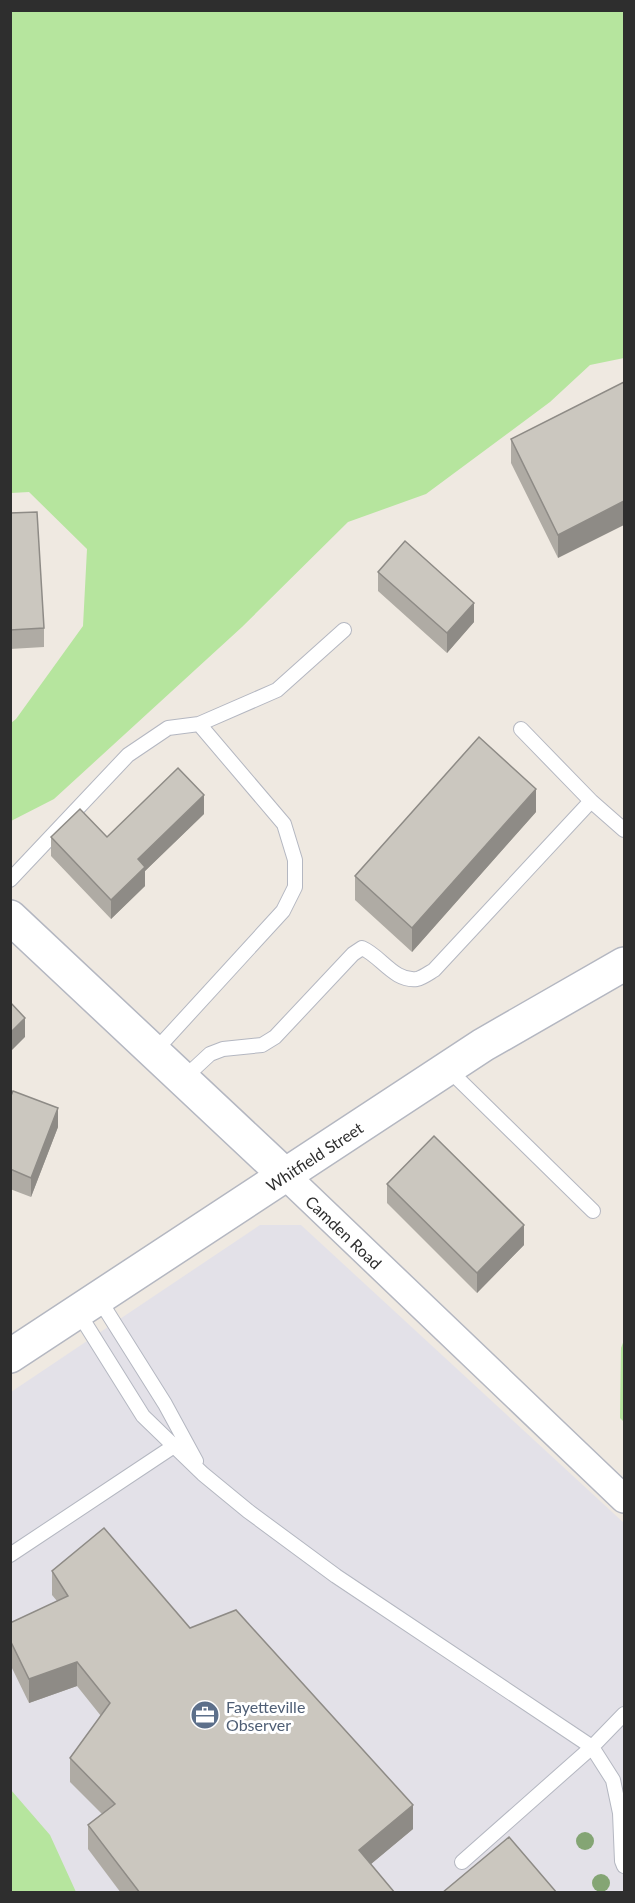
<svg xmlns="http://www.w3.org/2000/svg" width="635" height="1903" font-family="Lato,sans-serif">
	<rect width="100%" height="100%" fill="#efe9e1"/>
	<path fill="#e3e1e8" d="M260,1225H301L624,1523V1892H11V1392Z"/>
	<path fill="#b6e59e" d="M11,10L624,11V358L590,365L550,402L426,494L348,522L242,627L54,799L11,821V723L16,719L83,626L87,549L29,492L11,493Z
		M624,1340V1422L620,1418L621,1348Z
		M11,1790L50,1835L76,1892H11Z"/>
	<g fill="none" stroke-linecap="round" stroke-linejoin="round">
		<g stroke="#b4b7c1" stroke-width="16">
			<path id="service" d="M521,729L591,801
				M10,880L128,755L168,728L199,724L277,690L344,630
				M154,1052L283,911L295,887V860L284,824L199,724
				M448,1069L593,1211
				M183,1079L210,1054L223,1049L262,1045L275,1037L353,954L362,948C381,956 394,982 417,979C422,978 429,973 434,970L591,801L624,830
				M99,1299L165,1404L196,1461
				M78,1312L143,1416L203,1474L248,1511L336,1576L592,1747L613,1780L620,1813L622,1861L624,1866
				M10,1555L174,1446
				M462,1862L592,1747L624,1714"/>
		</g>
		<g stroke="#b4b7c1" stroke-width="30">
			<g id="minor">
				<path id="s1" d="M285,1175L624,1499"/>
			</g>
		</g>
		<g stroke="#b4b7c1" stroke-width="36">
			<path id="tertiary" d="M10,917L285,1175"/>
		</g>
		<g stroke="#b4b7c1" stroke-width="36">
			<g id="secondary">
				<path id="s2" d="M10,1356L483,1045L624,964"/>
			</g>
		</g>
		<use href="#service" stroke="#fff" stroke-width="14"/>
		<use href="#minor" stroke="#fff" stroke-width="27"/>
		<use href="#tertiary" stroke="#fff" stroke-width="33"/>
		<use href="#secondary" stroke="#fff" stroke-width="33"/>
	</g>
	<g fill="#84a574">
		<circle cx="585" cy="1841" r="9"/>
		<circle cx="601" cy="1883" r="9"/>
	</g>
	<path fill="#afaba4" d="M624,382L558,558L511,463V439Z
		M10,513L44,628V647L10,649Z
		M378,572L474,622L447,653L378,591Z
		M536,812L412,952L355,900V876Z
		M204,814L145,871V886L111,919L51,856V837H107Z
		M10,1098L58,1127L31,1197L10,1189Z
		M387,1184L524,1245L477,1293L387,1203Z
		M52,1571L190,1628L413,1829L371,1864L395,1893H121L88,1849V1825L102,1814L70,1782V1758L101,1716L77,1686L29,1703L10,1664V1623L57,1601L52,1595Z"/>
	<path fill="#8e8b86" d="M624,501V525L558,558V535Z
		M474,603V622L447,653V633Z
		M536,789V812L412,952V928Z
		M204,795V814L145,871V886L111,919V900L138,859Z
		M25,1018V1037L10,1052V1033Z
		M58,1108V1127L31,1197V1178Z
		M524,1225V1245L477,1293V1273Z
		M77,1662V1686L29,1703V1679Z
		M413,1805V1829L359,1874V1850Z"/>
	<path fill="#cbc7bf" stroke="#8e8b86" stroke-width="1.5" d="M624,382V501L558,535L511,439Z
		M37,512L44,628L10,630V513Z
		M405,541L474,603L447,633L378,572Z
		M479,737L536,789L412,928L355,876Z
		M178,768L204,795L138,859L145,867L111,900L51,837L80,809L107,837Z
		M10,1002L25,1018L10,1033Z
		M13,1091L58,1108L31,1178L10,1169V1098Z
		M434,1136L524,1225L477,1273L387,1184Z
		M104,1528L190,1628L236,1610L413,1805L359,1850L395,1893H140L88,1825L115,1804L70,1758L110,1703L77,1662L29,1679L10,1640V1623L68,1596L52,1571Z
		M509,1837L557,1893H442Z"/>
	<defs>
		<g id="office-disc" transform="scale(1.5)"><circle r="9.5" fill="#5c6f8a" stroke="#fff"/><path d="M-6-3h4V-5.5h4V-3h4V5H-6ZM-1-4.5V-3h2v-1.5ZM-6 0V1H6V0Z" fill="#fff"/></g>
	</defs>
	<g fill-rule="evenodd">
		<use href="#office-disc" x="205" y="1715"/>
	</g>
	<g text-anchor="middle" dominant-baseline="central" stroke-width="6" stroke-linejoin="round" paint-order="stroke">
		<g font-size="16" fill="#2e2e2e" stroke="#fff">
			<text stroke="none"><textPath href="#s2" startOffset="364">Whitfield Street</textPath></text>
			<text stroke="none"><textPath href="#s1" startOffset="82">Camden Road</textPath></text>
		</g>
		<g font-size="16" fill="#4e5e75" stroke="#fff" text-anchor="start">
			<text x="226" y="1706">Fayetteville<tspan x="226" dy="18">Observer</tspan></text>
		</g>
	</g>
	<rect width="635" height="1903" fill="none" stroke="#2e2e2e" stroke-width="24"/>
</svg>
